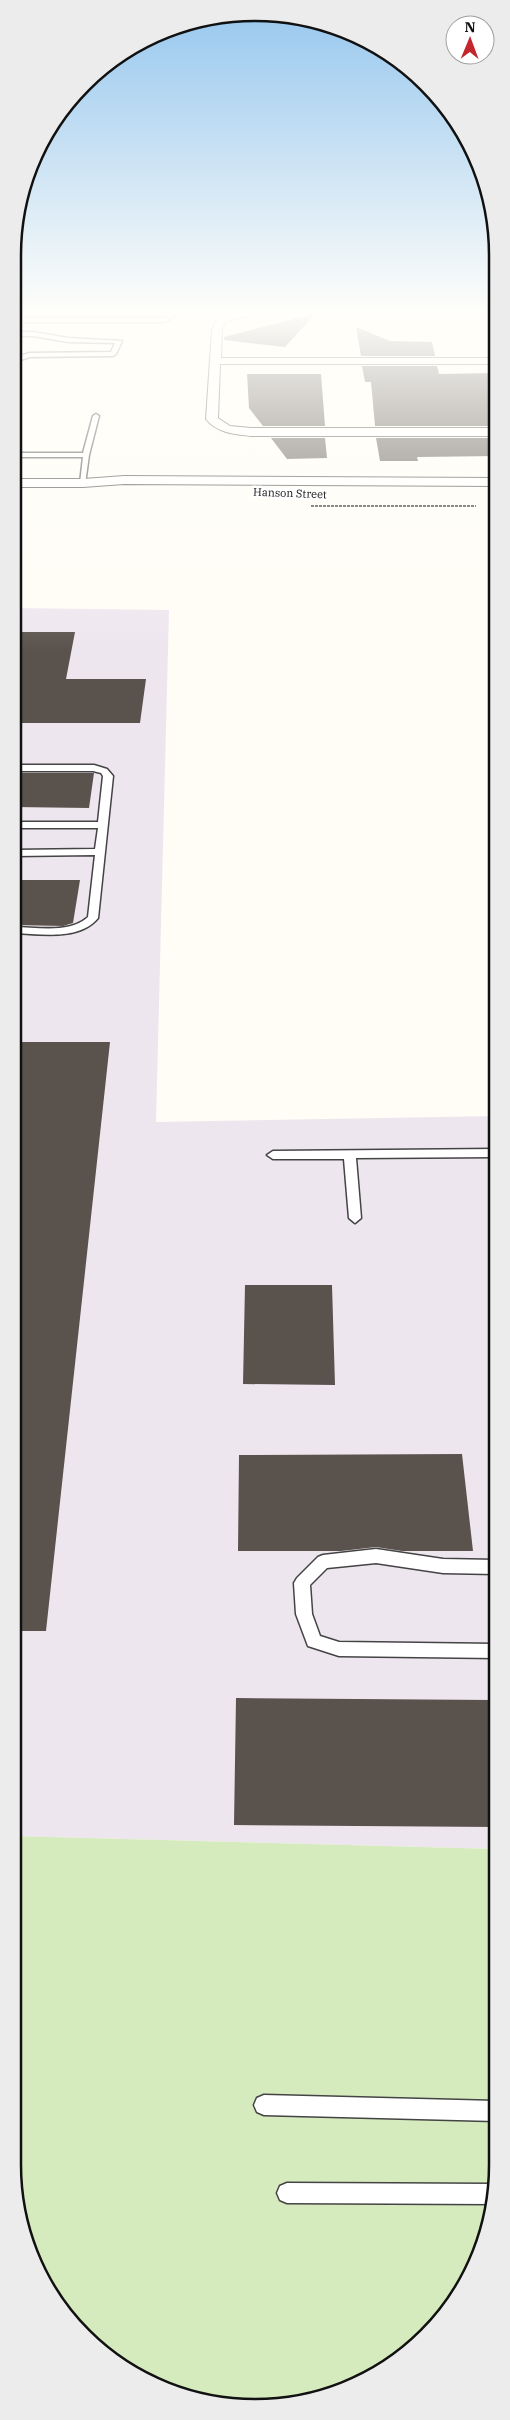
<svg xmlns="http://www.w3.org/2000/svg" width="510" height="2420" font-family="'IBM Plex Serif',serif">
	<rect width="100%" height="100%" fill="#fffdf5"/>
	<path fill="#eee6ef" d="M14,608L169,610L156,1122L496,1116V1849L13,1836Z"/>
	<path fill="#d5ebbd" d="M13,1836L496,1849L495,2196L472,2273L415,2348L333,2395L239,2407L162,2389L83,2336L31,2258L13,2165Z"/>
	<path fill="#5a524d" d="M316,313L285,347L224,340V337Z
		M356,327L390,341L432,342L435,356H361Z
		M362,366H437L439,374L497,373V426H375L371,382H365Z
		M247,374H321L325,426H263L249,408Z
		M271,438H325L327,458L287,459Z
		M376,438H497V456L417,457L418,461H380Z
		M14,632H75L66,679H146L140,723H14Z
		M14,773H94L89,808L14,807Z
		M14,880H80L73,923L63,926L14,925Z
		M14,1042H110L46,1631H13Z
		M245,1285H332L335,1385L243,1384Z
		M462,1454L473,1551H402L376,1547L341,1551H238L239,1455Z
		M236,1698L492,1700L496,1735V1827L234,1825Z"/>
	<g fill="none" stroke-linecap="round" stroke-linejoin="round">
		<g stroke="#444" stroke-width="3">
			<path id="service" d="M169,312H175V316L165,322H14V318H164L169,315Z
				M14,332H33L68,338L122,341L116,354L113,356L30,357L14,362V358L29,353L111,352L115,343L68,342L33,336H14Z
				M96,414L99,416L89,455L85,484L80,483L83,457H21L14,466V458L19,453H83L93,416Z
				M14,765H94L107,769L113,776L98,918C79,941 40,934 14,933V927C37,927 69,934 88,917L95,855L14,856V850L95,849L98,828H14V822H98L103,776L101,773L93,771H14Z
				M496,1149V1157L356,1158L361,1218L355,1223L349,1218L344,1159H273L267,1155L273,1151Z
				M376,1549L443,1559L496,1560V1574L443,1573L376,1563L327,1568L310,1585L312,1614L320,1636L339,1642L496,1644V1658L339,1656L308,1646L296,1614L294,1583L297,1578L318,1557L323,1555Z
				M264,2095L496,2101V2121L264,2115L257,2112L254,2105L257,2098Z
				M287,2183L495,2184V2196L493,2204L287,2203L280,2200L277,2193L280,2186Z"/>
		</g>
		<g stroke="#444" stroke-width="2">
			<path id="minor" d="M262,312L225,322L222,330L221,358H497V364H220L218,418L230,426L251,428H497V436H251C234,434 217,433 206,419L212,330L217,318L237,312Z
				M490,496H497V508L492,507L489,499Z"/>
		</g>
		<g stroke="#444" stroke-width="2">
			<path id="tertiary" d="M124,476L497,478V486L124,484L83,487H14V479H83Z"/>
		</g>
		<path stroke="#333" stroke-width="2" stroke-dasharray="3 1" stroke-linecap="butt" d="M311,506H476"/>
		<use href="#service" fill="#fff" fill-rule="evenodd"/>
		<use href="#minor" fill="#fff" fill-rule="evenodd"/>
		<use href="#tertiary" fill="#fff" fill-rule="evenodd"/>
	</g>
	<linearGradient id="sky" x2="0" y2="1"><stop stop-color="#95c6ee"/><stop offset="0.48" stop-color="#fffefa"/><stop offset="1" stop-color="#fffefa" stop-opacity="0"/></linearGradient>
	<rect width="510" height="651" fill="url(#sky)"/>
	<g text-anchor="middle" dominant-baseline="central" stroke-width="5" stroke-linejoin="round" paint-order="stroke">
		<g font-size="11" fill="#111" stroke="#fff">
			<text transform="translate(290 493) rotate(2)">Hanson Street</text>
		</g>
	</g>
	<path d="M0 0H510V2420H0ZM255 21H255A234 234 0 0 1 489 255V2165A234 234 0 0 1 255 2399H255A234 234 0 0 1 21 2165V255A234 234 0 0 1 255 21Z" fill="#ececec" fill-rule="evenodd"/>
	<path fill="none" stroke="#111" stroke-width="2.5" d="M255 21H255A234 234 0 0 1 489 255V2165A234 234 0 0 1 255 2399H255A234 234 0 0 1 21 2165V255A234 234 0 0 1 255 21Z"/>
	<g transform="translate(470 40) rotate(1)"><circle r="24" fill="#ffffff" stroke="#a0a0a0"/>
	<path d="M0-4L9 19L0 12L-9 19Z" fill="#c4262e"/>
	<text y="-8" font-size="14" font-weight="bold" text-anchor="middle" fill="#111111">N</text>
	</g>
</svg>
